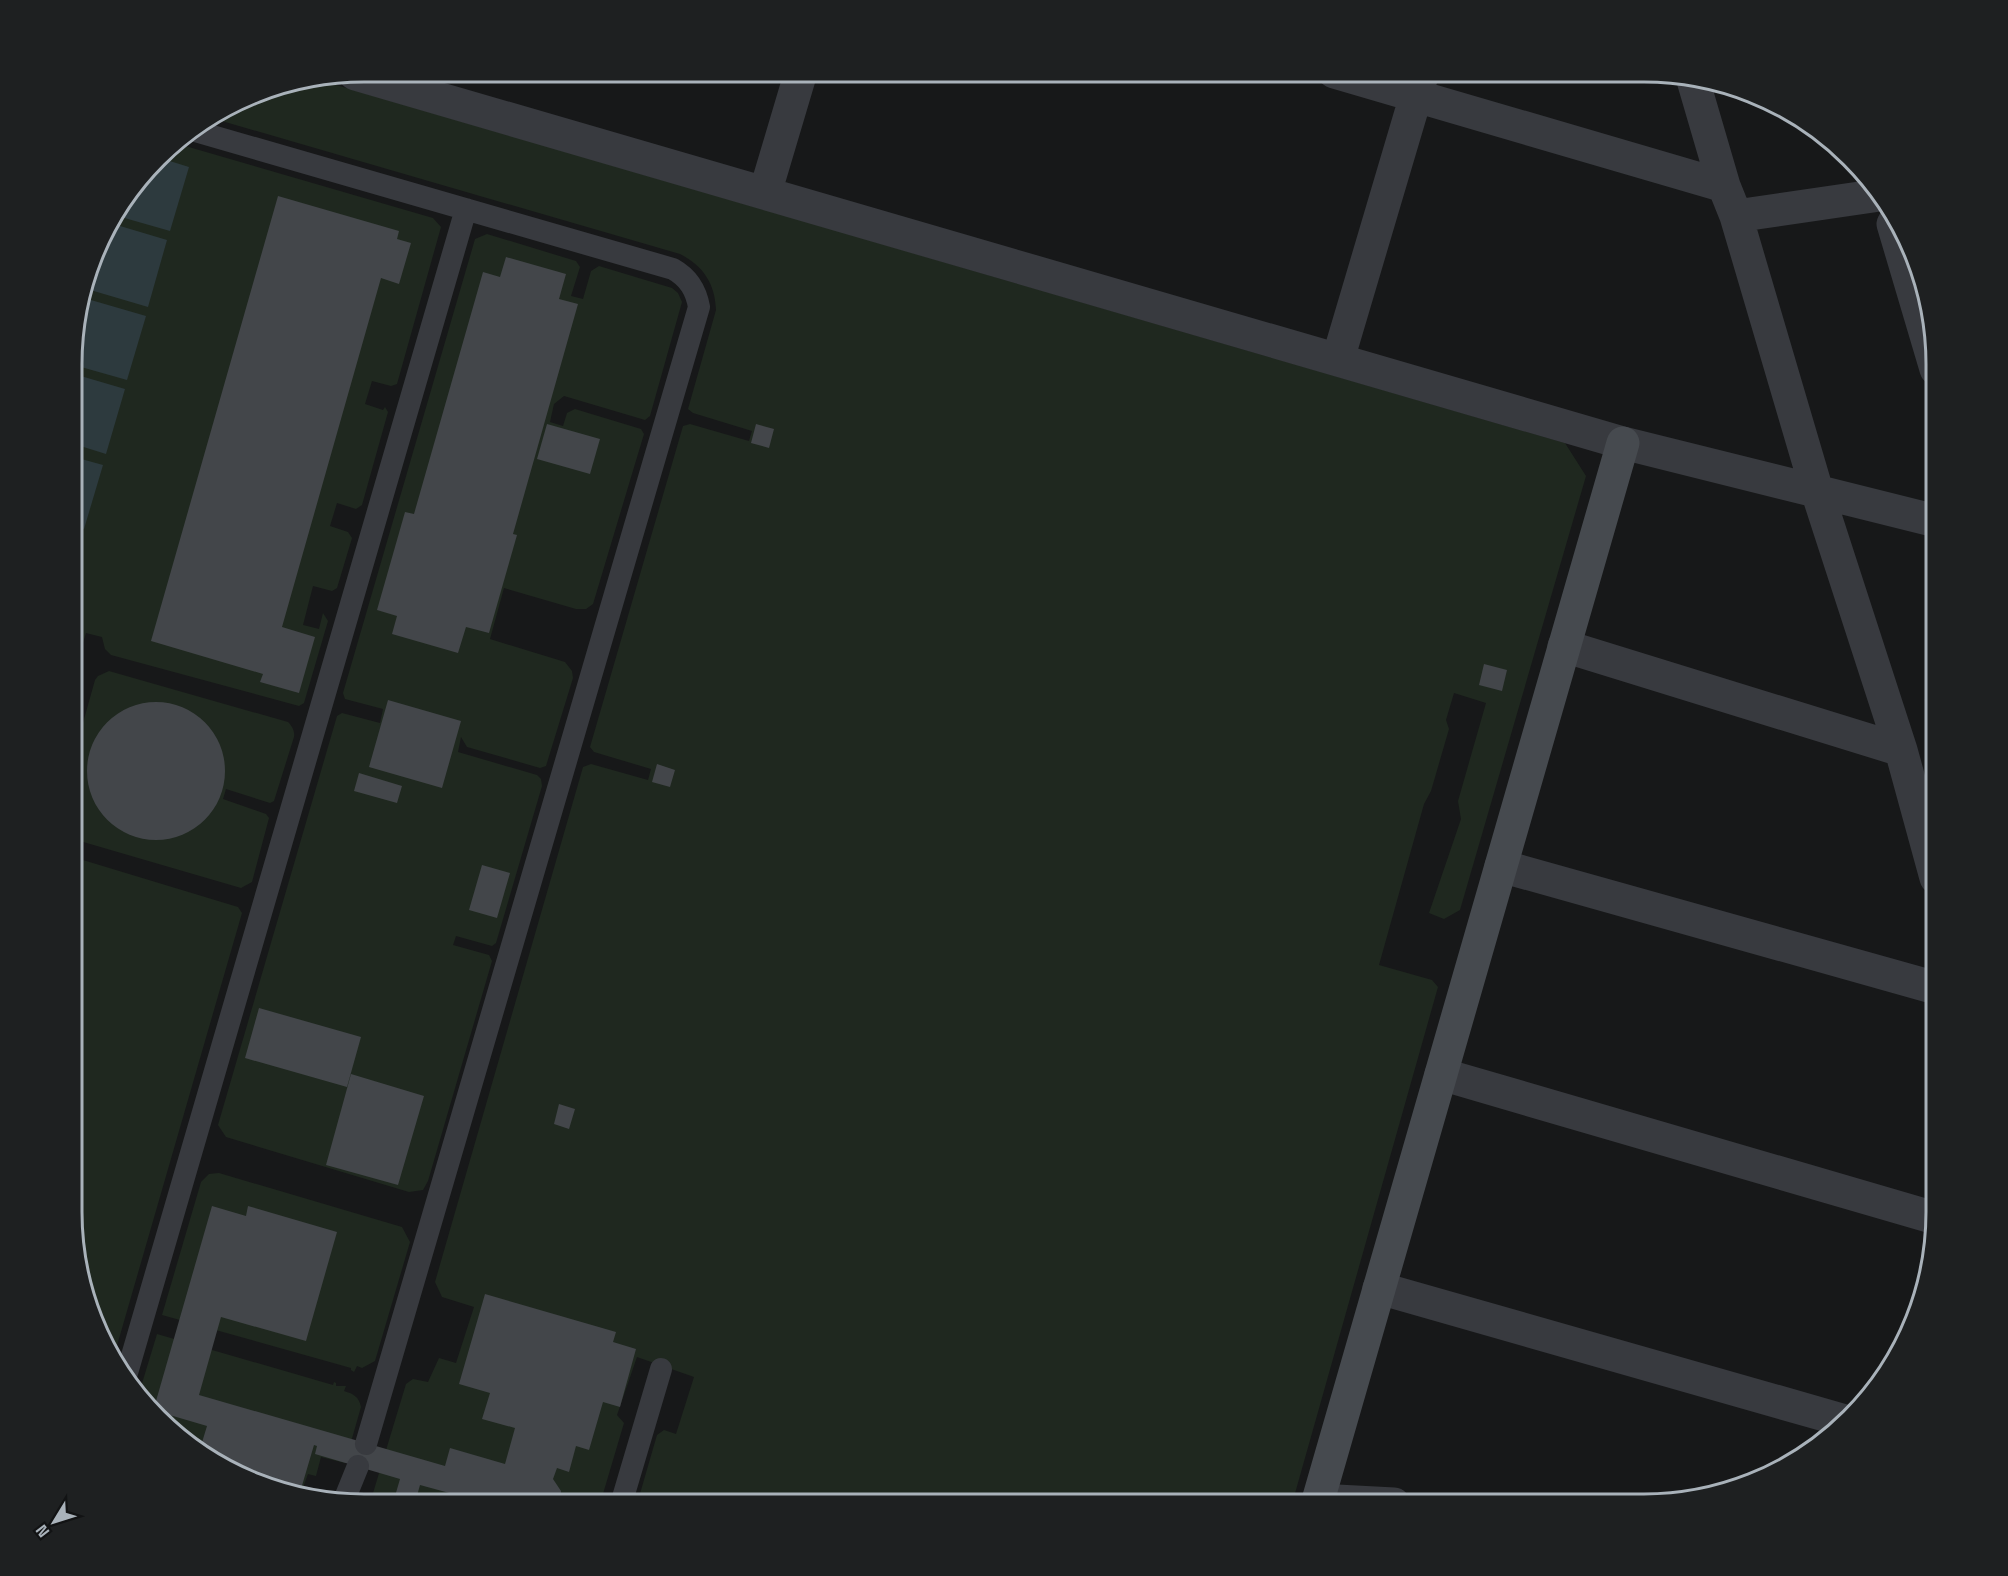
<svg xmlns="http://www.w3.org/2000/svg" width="2008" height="1576" font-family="'Space Grotesk',sans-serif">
	<rect width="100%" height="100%" fill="#171819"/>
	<path fill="#1f281f" d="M319,80L1565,443L1586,476L1460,910L1444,919L1429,913L1461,819L1458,801L1486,703L1454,693L1446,720L1449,729L1431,791L1424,804L1379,965L1432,980L1438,987L1292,1504H637L657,1435L664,1430L676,1434L694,1377L637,1357L617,1415L624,1423L600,1504L370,1503L406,1384L413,1379L428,1382L439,1358L456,1363L474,1307L442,1297L435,1282L583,767L591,764L648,780L651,769L594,752L590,747L683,426L690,424L749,441L752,431L693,413L688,409L716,310C715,283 703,266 680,254L215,119L270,88Z
		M175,143L433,218L441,227L397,384L391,386L372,381L365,404L383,410L385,407L388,412L362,505L356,509L337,503L330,526L348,532L352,538L337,588L332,591L313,586L303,625L319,629L323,613L328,621L304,703L299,706L111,655L105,649L102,637L86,633L74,671L75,326L111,219Z
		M487,234L576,261L580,267L571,296L583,299L591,271L599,266L672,288L678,293L682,302L650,416L645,420L564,396L554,404L550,422L563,426L567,413L575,409L641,429L644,434L593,604L586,609H576L504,588L490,639L565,662L572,671L573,678L546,766L540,768L467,747L461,737L458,752L537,775L541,779L542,786L496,943L492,946L456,936L453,945L489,955L492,961L428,1181L423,1190L409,1192L226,1137L218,1125L337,716L342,713L380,723L383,709L345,699L343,693L475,239Z
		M109,671L288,722C292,726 295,731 294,737L274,801L270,803L226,789L223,799L266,814L269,818L252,882L241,888L73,839L74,755L95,680L98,676Z
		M73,857L238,907L242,913L114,1356L102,1340L73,1231Z
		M219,1173L402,1227L410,1242L375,1361L362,1368L357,1366L354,1372L351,1370V1368L162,1315L201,1182L209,1174Z
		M157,1334L333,1385L334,1382L336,1383V1386H346L344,1391C354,1394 359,1397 361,1407L345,1463L321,1457L316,1476L308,1474L301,1493L253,1482L171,1431L140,1390Z"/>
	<path fill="#2d3a3e" d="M160,158L189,167L170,231L114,215Z
		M110,223L167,240L148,307L87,289Z
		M84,298L146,316L127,380L74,365L75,326Z
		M74,374L125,389L106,454L74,444Z
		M74,457L103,465L84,529L74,526Z"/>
	<path fill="#43464a" d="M278,196L399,231L397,239L411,243L399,284L381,278L282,627L315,637L299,693L260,682L263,674L151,641Z
		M506,257L566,274L559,299L578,304L513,534L517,535L489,633L466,627L458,653L392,634L397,616L377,610L405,512L414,514L483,272L500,277Z
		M547,424L600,439L590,474L537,459Z
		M756,424L774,429L769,448L751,443Z
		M1484,664L1507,670L1502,691L1479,685Z
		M388,700L461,721L442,788L369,767Z
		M87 771a69 69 0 1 1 138 0a69 69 0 1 1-138 0Z
		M657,764L675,770L670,787L652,782Z
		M359,773L402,786L397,803L354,791Z
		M482,865L510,873L497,918L469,910Z
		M259,1008L361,1037L347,1087L245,1058Z
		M351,1074L424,1096L398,1185L326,1165Z
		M559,1104L575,1109L569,1129L554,1124Z
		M212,1206L246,1216L248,1206L337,1232L306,1341L221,1317L199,1395L445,1466L450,1448L505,1464L515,1428L482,1419L490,1393L459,1384L485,1294L616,1332L613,1342L636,1349L620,1407L603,1402L589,1450L576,1446L569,1472L557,1468L553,1479L561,1491L560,1503H486L420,1485L415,1503H393L400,1479L315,1454L317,1446L314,1445L301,1489L233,1470L200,1449L207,1426L156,1411L154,1408Z"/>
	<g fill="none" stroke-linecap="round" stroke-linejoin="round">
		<path stroke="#3e4246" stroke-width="4" stroke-dasharray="3 4.5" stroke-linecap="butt" d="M1925,701L1936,700"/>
		<path stroke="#383a3f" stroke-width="22" d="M195,131L673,269C689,278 696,290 699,307L366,1444
			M127,1373L466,209
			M343,1503L358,1466
			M621,1504L661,1369"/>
		<path stroke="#383a3f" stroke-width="33" d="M1334,72L1724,186
			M355,74L1623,443L1936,521
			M1693,80L1724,186L1736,216L1817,491L1901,750L1936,878
			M765,193L801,72
			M1736,216L1873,196
			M1893,224L1936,369
			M1338,359L1423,72
			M1564,646L1901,750
			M1501,866L1936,988
			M1441,1074L1935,1218
			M1379,1288L1842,1420
			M1318,1500L1394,1504"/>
		<path stroke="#464a4f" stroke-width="33" d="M1317,1504L1623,443"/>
	</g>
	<path d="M0 0H2008V1576H0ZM364 82H1644A282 282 0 0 1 1926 364V1212A282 282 0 0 1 1644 1494H364A282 282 0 0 1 82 1212V364A282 282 0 0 1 364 82Z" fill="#1e2021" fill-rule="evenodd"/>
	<path fill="none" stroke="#a9b2ba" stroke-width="3" d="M364 82H1644A282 282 0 0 1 1926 364V1212A282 282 0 0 1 1644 1494H364A282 282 0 0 1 82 1212V364A282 282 0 0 1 364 82Z"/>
	<g transform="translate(54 1522) rotate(232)" stroke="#121314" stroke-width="4.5" paint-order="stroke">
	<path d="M0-4.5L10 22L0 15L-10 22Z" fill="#a9b2ba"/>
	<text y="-9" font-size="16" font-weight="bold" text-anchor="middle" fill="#a9b2ba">N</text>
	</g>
</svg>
